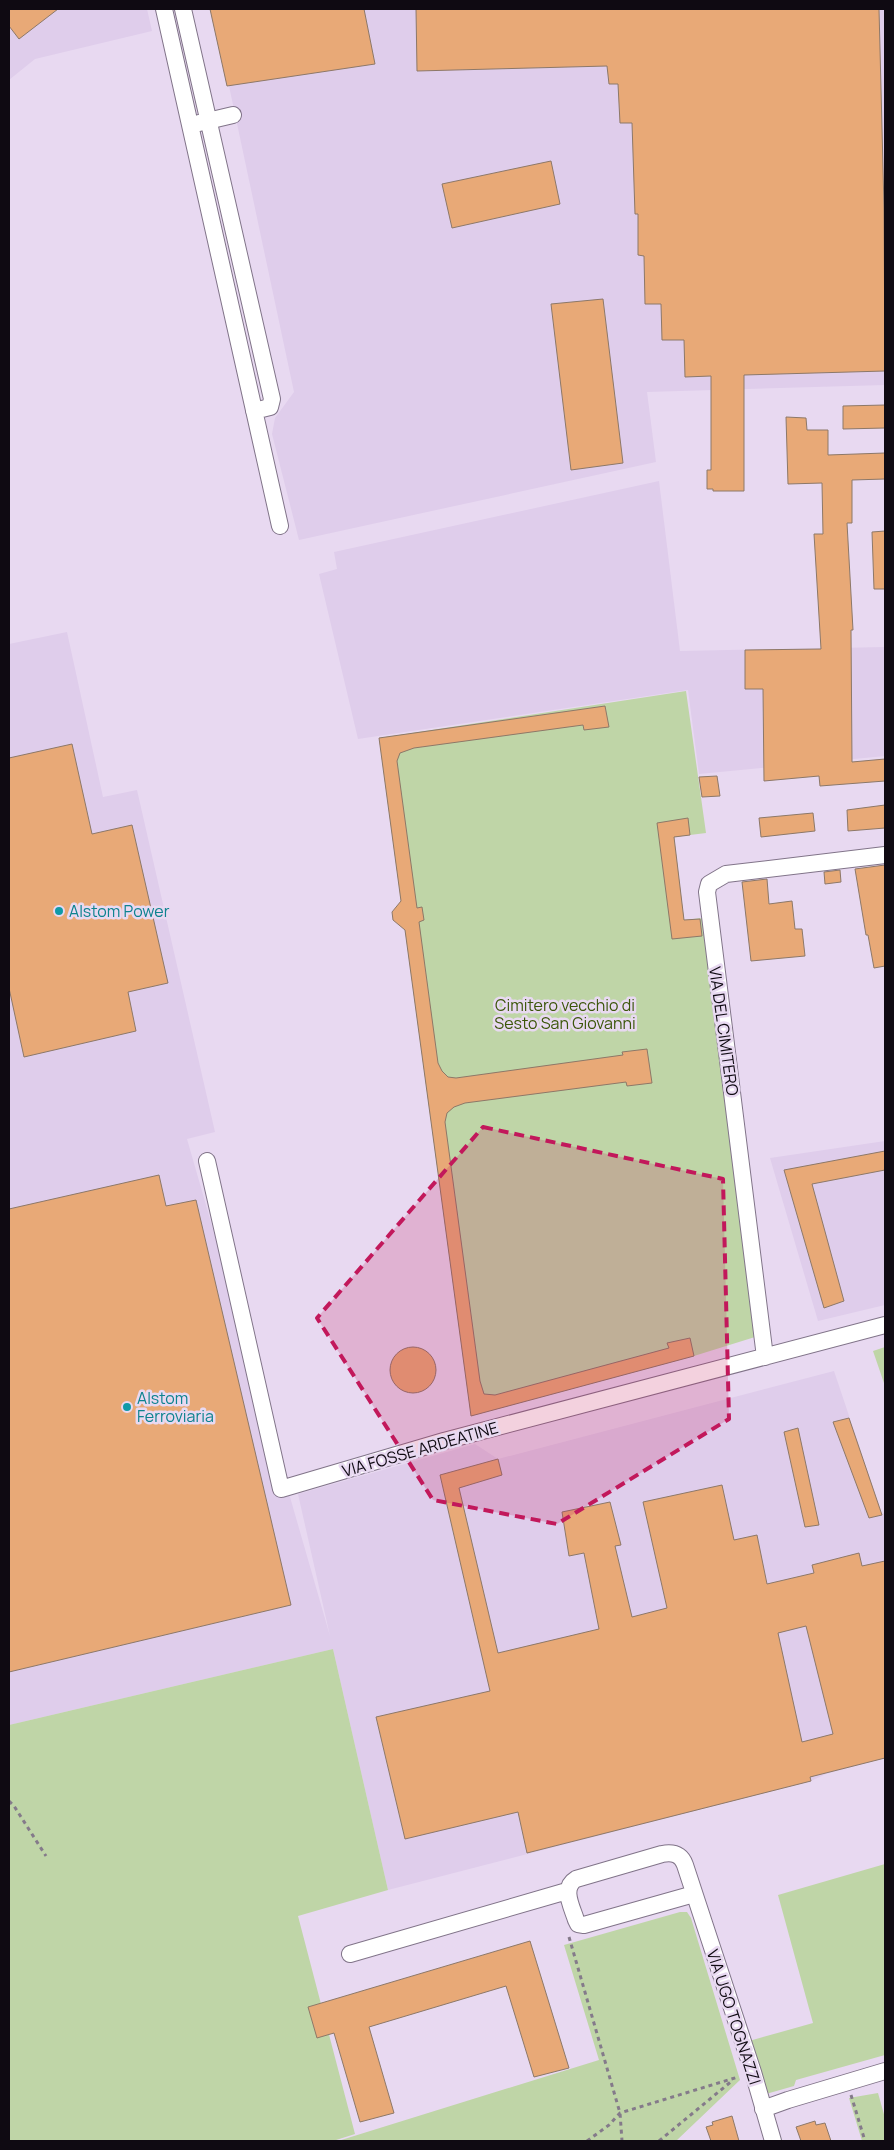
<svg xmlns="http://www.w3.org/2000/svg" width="894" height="2150" font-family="Manrope,sans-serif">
	<rect width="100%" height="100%" fill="#e8d9f1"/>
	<path fill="#dfcdeb" d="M9,9H147L152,31L35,59L9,80Z
		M210,9H885V385L647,392L656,462L299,540L272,434L275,418L294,392L229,86H227Z
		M659,481L680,651L885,647V756L699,774L688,690L358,739L319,574L337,569L334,552Z
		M67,632L103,797L137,790L215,1132L187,1139L330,1636L298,1494L475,1444L498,1459L834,1371L882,1514L885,1512V1758L826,1774L811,1781L388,1890L333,1649L9,1725V644Z
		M885,1141V1305L818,1321L770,1158Z"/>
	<path fill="#bfd5a7" d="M686,691L706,833L674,837L684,920L702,918L755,1337L694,1356L471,1416L379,738Z
		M885,1347V1386L873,1351Z
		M333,1649L388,1890L298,1916L355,2134L333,2141H9V1725Z
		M885,1864V2055L796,2080L794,2086L766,2094L742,2043L813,2023L778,1895Z
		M680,1912H687L691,1918L740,2080L676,2141H338L599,2060L564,1945Z
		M878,2093L885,2118V2141H862L849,2098Z"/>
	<path fill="#e8a977" stroke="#8d7868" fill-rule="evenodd" d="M9,9H58L19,39L9,26Z
		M210,9H364L375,64L227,86Z
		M416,9H879L884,208L885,371L744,375V491H713V489H707V470H711V376L685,377L684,340H662L661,304H645L644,256L638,255V214H635L632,123H620L618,84H609L607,66L417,71Z
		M551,161L560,204L452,228L442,184Z
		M603,299L623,463L571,470L551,304Z
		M885,405V428L843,429V406Z
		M786,417L806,418L807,430H828V455L885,453V479L852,480V523H847L853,630H851L852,762L885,759V781L820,786L819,776L764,781L763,689H745V650L821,649L814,534H823L822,483L788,484Z
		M885,531V589H874L872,532Z
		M605,706L609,727L584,730L583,725L414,748L400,753L397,761L417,908L422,907L424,920L419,922L438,1063L442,1071L448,1077L456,1078L623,1055L622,1052L647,1049L652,1083L627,1086L626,1082L465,1103L454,1107L447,1113L445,1122L480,1381L484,1394L495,1395L669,1348L667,1343L690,1338L694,1356L471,1416L405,930L393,920L392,912L401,901L379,738Z
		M72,744L92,834L132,825L168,983L128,992L136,1031L24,1057L9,988V758Z
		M717,776L720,796L702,797L699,777Z
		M885,805V828L848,831L847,810Z
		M813,813L815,831L761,837L759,818Z
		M688,818L690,835L674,837L684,920L700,919L702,936L672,939L657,823Z
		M885,865V966L874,968L868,935H866L855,869Z
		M840,870L841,882L825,884L824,872Z
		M767,879L769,904L792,901L795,929H802L805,956L751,961L742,882Z
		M885,1151V1170L812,1184L844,1301L824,1308L784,1170Z
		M159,1175L166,1206L196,1200L291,1605L9,1672V1209Z
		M390 1370a23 23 0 1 1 46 0a23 23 0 1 1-46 0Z
		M849,1418L882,1515L869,1518L833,1422Z
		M798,1428L819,1525L805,1527L784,1432Z
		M498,1459L502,1475L459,1488L498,1653L599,1629L584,1553L569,1556L562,1512L610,1502L621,1545L615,1546L632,1617L667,1608L643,1502L722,1485L734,1540L757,1535L767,1584L814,1573L812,1565L859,1553L862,1566L885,1561V1758L810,1777L811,1781L527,1853L518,1812L405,1839L376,1717L490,1691L440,1475ZM806,1626L833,1734L802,1742L778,1633Z
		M530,1941L569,2068L534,2077L506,1986L369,2027L394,2113L360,2122L334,2033L317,2038L308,2007Z
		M732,2116L739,2141H711L706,2127L713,2125L712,2122Z
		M815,2121L816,2125L825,2123L831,2141H801L796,2127Z"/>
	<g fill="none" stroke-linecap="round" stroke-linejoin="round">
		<g stroke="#817489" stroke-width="18">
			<path id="minor" d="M164,9L280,526
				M183,9L272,399L270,407L254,411
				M199,123L233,115
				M207,1161L281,1489L444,1441L885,1325
				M765,1357L707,892L709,884L726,874L885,855
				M694,1894L584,1925L578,1924L576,1920C572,1907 561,1888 576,1879L662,1854C673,1852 681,1854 685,1865L753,2072L773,2141
				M350,1954L567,1891
				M763,2109L788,2100L885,2071"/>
		</g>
		<path stroke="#847a8a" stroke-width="3" stroke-dasharray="4 4" stroke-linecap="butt" d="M9,1801L14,1806L46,1856
			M569,1937L620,2113L622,2141
			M851,2095L865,2141
			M587,2141L609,2125L620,2113L738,2077
			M659,2141L733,2080"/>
		<use href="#minor" stroke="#fff" stroke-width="16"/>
	</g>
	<path fill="#c2185b" fill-opacity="0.2" stroke="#c2185b" stroke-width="4" stroke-dasharray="10 6" stroke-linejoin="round" d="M483,1127L723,1179L729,1419L557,1524L433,1500L317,1318Z"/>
	<g fill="#0f9aa8" stroke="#e8d9f1" stroke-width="2">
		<circle cx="59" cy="911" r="5"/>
		<circle cx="127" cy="1407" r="5"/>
	</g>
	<g text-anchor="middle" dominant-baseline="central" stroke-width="5" stroke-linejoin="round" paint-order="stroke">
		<g font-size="16" fill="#0d838f" stroke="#e8d9f1" text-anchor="start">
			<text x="69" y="911">Alstom Power</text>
			<text x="137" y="1398">Alstom<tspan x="137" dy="18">Ferroviaria</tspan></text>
		</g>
		<g font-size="16" fill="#3b5609" stroke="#e8d9f1">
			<text x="565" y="1005">Cimitero vecchio di<tspan x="565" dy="18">Sesto San Giovanni</tspan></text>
		</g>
		<g font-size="16" fill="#0f0a12" stroke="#e8d9f1">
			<text transform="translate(724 1031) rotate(82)">VIA DEL CIMITERO</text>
			<text transform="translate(420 1449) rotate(-16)">VIA FOSSE ARDEATINE</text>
			<text transform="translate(734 2017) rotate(72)">VIA UGO TOGNAZZI</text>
		</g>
	</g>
	<rect width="894" height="2150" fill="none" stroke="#0f0a12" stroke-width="20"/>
</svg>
